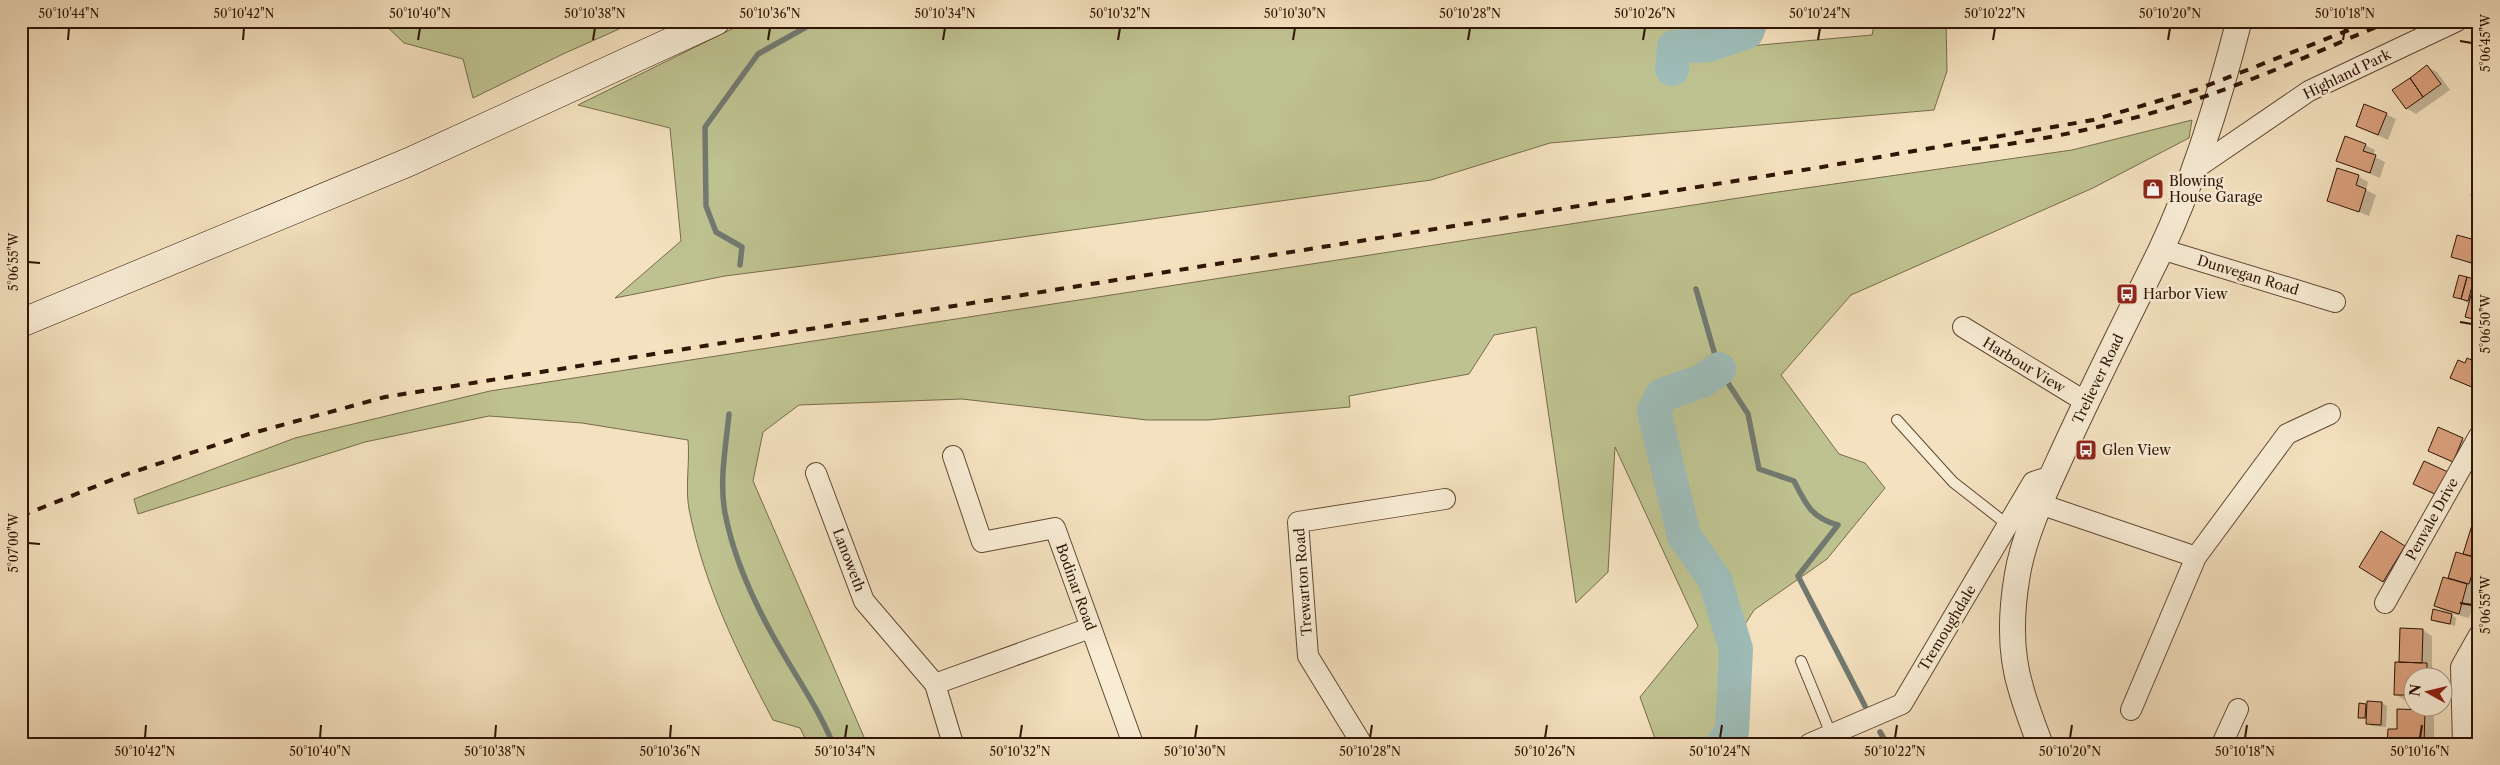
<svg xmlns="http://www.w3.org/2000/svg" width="2500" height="765" font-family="'Libre Caslon Text',serif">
	<rect width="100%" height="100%" fill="#f4e1bf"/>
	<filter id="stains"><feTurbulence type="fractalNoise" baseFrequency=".004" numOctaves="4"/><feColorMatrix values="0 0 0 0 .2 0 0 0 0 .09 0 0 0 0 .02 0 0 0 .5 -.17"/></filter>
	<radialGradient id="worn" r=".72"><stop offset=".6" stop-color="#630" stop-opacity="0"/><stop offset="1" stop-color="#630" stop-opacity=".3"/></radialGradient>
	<path fill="#bec290" stroke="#776c4a" d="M381,21H637L563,54L473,98L463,59L404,43Z
		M748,21H1698L1727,48L1872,35L1875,21H1946L1947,71L1934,110L1550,143L1431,180L958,246L725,276L615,298L681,241L670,128L578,105Z
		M2192,120L2189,138L2093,188L1851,295L1781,375L1839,454L1865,463L1885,488L1827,559L1754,610L1742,629L1732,744H1699L1694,737L1683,744H1657L1640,697L1698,626L1615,447L1608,572L1576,603L1536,327L1494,335L1469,374L1349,396L1350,407L1208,420H1147L962,399L799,405L763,432L753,481L867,744H808L800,728L773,720C737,652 704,585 689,509C685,487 690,462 688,440L582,423L489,416L365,442L138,514L134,499L295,438L490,391L1771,193L2072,150Z"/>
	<path fill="#0003" d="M2427,67L2437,72L2450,90L2416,114L2406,108Z
		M2386,114L2396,119L2388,140L2357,126Z
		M2365,145L2375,150L2373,156L2385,162L2380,178L2338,161Z
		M2358,176L2368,182L2366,190L2376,195L2369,216L2328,200Z
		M2479,234V267L2452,257L2476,242Z
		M2460,276L2479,283V323L2466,317L2470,304L2454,296Z
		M2462,439L2472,445L2463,466L2439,456Z
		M2472,526L2479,528V589L2469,618L2450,613L2456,618L2455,626L2437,622L2432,619L2449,614L2435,606L2449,580L2457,554L2464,556Z
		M2381,533L2414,552L2393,587L2360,567Z
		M2401,629L2423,630L2432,636V667L2437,670L2436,678H2412V700H2405L2395,694L2400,663Z
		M2368,702L2382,703L2387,706L2386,727L2372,726L2367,723L2368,720L2359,717L2365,705L2368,707Z
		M2424,711L2434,717V744H2389L2398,730Z"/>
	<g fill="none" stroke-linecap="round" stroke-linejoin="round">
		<path stroke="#727970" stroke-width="5.5" d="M740,265L742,247L716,232L706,206L705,127L758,54L817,21
			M1696,289L1719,369L1748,414L1759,469L1794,481C1806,505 1812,518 1838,525L1798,576L1865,706
			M729,414C726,446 719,480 725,513C733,555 751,596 772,634C792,671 817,705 833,744
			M1880,732L1887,744"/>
		<path stroke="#9ebcb8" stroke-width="34" d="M1672,69L1674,47L1708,45L1747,32L1751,21
			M1719,369L1702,381L1662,395L1654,411L1684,536L1715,580L1736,649L1732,732L1723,744"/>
	</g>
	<path fill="#d9a07c" stroke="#301504" d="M2427,65L2441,84L2423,97L2410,78Z
		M2410,78L2423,97L2406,109L2392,90Z
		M2364,104L2387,113L2378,135L2356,126Z
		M2345,136L2366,144L2363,151L2376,155L2370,173L2336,161Z
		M2337,168L2359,175L2356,185L2366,189L2359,212L2327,201Z
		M2474,185L2479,186V198L2471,196Z
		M2479,229V250L2473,249Z
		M2457,235L2479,241L2472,263L2451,257Z
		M2459,275L2467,277L2461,299L2453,297Z
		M2467,277L2474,279L2468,301L2461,299Z
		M2471,295L2479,297L2473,319L2465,317Z
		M2479,298V321L2473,319Z
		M2467,358L2479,363V390L2450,378L2458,360L2465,363Z
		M2438,427L2463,438L2453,462L2428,451Z
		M2424,461L2448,472L2437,495L2413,484Z
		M2472,525L2479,527V558L2463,554Z
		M2381,531L2405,546L2383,582L2359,567Z
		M2456,552L2477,558L2469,584L2448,578Z
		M2443,577L2467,584L2459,614L2434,606Z
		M2433,609L2452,614L2450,624L2431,620Z
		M2400,628L2423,629L2422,663L2399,662Z
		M2395,662L2427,663V678H2412V695H2394Z
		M2367,701L2382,702L2381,725L2366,724Z
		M2359,703L2366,704L2365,718H2358Z
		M2397,709L2425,710L2424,744H2387L2388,729H2397Z"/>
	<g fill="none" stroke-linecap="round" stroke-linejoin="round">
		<g stroke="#614833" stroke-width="12">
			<path id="service" d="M1897,420L1953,482L2008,525
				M1801,661L1831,734"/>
		</g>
		<g stroke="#614833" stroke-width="22">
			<path id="minor" d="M2192,171L2309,91L2457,21
				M2161,249L2335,302
				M1963,327L2086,402
				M953,456L982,542L1055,528L1133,744
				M816,473L864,601L935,684L1090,628
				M2040,504L2196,557L2131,710
				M2196,557L2287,434L2330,414
				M2385,603L2479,436
				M935,684L953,744
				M1362,744L1308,656L1298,522L1445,499
				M1809,744L1902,704L2033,482L2052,476
				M2222,744L2238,709
				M2463,744L2461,667L2479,635"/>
		</g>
		<g stroke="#614833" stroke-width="27">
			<path id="tertiary" d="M2040,744C2033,725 2026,707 2021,689C2010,654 2011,613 2017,577C2023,537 2045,491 2062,454C2093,386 2127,319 2160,252C2195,178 2219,100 2239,21"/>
		</g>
		<g stroke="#301504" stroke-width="29">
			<path id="secondary" d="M21,323L409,162L716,21"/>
		</g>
		<use href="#service" stroke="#f8ecd5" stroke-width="10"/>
		<use href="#minor" stroke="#f8ecd5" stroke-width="20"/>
		<use href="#tertiary" stroke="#f8ecd5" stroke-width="25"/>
		<use href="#secondary" stroke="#f8ecd5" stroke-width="28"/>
		<path stroke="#301504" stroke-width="4" stroke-dasharray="9 9" stroke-linecap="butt" d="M1972,149C2048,140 2125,123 2197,99C2263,77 2326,48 2390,21
			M21,516L124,475L249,434L385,397L1816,168L2093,120L2196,90L2372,21"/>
	</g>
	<path fill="none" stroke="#301504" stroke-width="2" d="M68,40L69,28M243,40L244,28M418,40L420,28M593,40L595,28M768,40L770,28M943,40L945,28M1118,40L1120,28M1293,40L1295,28M1468,40L1470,28M1643,40L1645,28M1818,40L1820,28M1993,40L1995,28M2168,40L2170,28M2343,40L2345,28M2460,41L2472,43M28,262L40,263M2460,322L2472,324M28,543L40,544M2460,603L2472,605M145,738L146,725M320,738L321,725M495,738L496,725M670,738L671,725M845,738L847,725M1020,738L1022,725M1195,738L1197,725M1370,738L1372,725M1545,738L1547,725M1720,738L1722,725M1895,738L1897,725M2070,738L2072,725M2245,738L2247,725M2420,738L2422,725"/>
	<defs>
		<g id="shop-square" transform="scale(1.125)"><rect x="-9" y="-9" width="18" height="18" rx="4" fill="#8f2418" stroke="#f8ecd5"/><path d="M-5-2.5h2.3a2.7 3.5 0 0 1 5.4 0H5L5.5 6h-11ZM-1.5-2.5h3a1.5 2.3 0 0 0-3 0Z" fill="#fff"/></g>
		<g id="bus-square" transform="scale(1.125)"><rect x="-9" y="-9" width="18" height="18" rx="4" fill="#8f2418" stroke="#f8ecd5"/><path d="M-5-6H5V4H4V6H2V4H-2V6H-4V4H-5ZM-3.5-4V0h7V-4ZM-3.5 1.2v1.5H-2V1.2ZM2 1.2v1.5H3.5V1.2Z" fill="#fff"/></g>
	</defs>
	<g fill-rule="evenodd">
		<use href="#shop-square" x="2153" y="189"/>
		<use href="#bus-square" x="2127" y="294"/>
		<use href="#bus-square" x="2086" y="450"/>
	</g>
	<g text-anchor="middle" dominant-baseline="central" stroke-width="5" stroke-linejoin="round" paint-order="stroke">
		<g font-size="14" fill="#301504" stroke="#f8ecd5">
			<text transform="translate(2347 74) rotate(-26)">Highland Park</text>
			<text transform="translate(2248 275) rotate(17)">Dunvegan Road</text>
			<text transform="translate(2024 365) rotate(31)">Harbour View</text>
			<text transform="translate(2098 379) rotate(-64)">Treliever Road</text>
			<text transform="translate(2432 519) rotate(-61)">Penvale Drive</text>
			<text transform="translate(849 560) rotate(69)">Lanoweth</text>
			<text transform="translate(1303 582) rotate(-94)">Trewarton Road</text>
			<text transform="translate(1076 587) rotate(70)">Bodinar Road</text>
			<text transform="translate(1947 628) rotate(-59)">Tremoughdale</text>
		</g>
		<g font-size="14" fill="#301504" stroke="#f8ecd5" text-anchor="start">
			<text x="2169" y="181">Blowing<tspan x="2169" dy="16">House Garage</tspan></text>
			<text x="2143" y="294">Harbor View</text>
			<text x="2102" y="450">Glen View</text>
		</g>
	</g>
	<rect width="2500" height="765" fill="none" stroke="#f4e1bf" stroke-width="55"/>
	<g transform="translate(2428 692) rotate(278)"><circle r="24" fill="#f8ecd5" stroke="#a89681"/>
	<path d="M0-4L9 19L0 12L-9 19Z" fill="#8f2418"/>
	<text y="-8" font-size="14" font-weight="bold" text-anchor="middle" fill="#301504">N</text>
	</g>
	<rect x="28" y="28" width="2444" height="710" fill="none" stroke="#301504" stroke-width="2"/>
	<g font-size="12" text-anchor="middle" fill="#301504">
		<text x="69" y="18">50°10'44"N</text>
		<text x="244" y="18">50°10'42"N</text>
		<text x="420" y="18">50°10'40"N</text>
		<text x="595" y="18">50°10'38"N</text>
		<text x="770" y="18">50°10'36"N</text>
		<text x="945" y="18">50°10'34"N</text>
		<text x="1120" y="18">50°10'32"N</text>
		<text x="1295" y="18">50°10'30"N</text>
		<text x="1470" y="18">50°10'28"N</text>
		<text x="1645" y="18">50°10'26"N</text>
		<text x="1820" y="18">50°10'24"N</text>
		<text x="1995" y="18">50°10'22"N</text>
		<text x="2170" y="18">50°10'20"N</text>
		<text x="2345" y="18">50°10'18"N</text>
		<text transform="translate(2486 43) rotate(-90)" y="4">5°06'45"W</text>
		<text transform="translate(14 262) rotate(-90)" y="4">5°06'55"W</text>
		<text transform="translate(2486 324) rotate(-90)" y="4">5°06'50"W</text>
		<text transform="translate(14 543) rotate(-90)" y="4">5°07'00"W</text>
		<text transform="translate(2486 605) rotate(-90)" y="4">5°06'55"W</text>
		<text x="145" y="756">50°10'42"N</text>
		<text x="320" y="756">50°10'40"N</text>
		<text x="495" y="756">50°10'38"N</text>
		<text x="670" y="756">50°10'36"N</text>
		<text x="845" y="756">50°10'34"N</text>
		<text x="1020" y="756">50°10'32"N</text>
		<text x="1195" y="756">50°10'30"N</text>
		<text x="1370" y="756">50°10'28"N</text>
		<text x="1545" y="756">50°10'26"N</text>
		<text x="1720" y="756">50°10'24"N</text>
		<text x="1895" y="756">50°10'22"N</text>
		<text x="2070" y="756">50°10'20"N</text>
		<text x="2245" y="756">50°10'18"N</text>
		<text x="2420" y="756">50°10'16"N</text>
	</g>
	<rect width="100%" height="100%" filter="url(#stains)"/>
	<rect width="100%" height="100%" fill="url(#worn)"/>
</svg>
